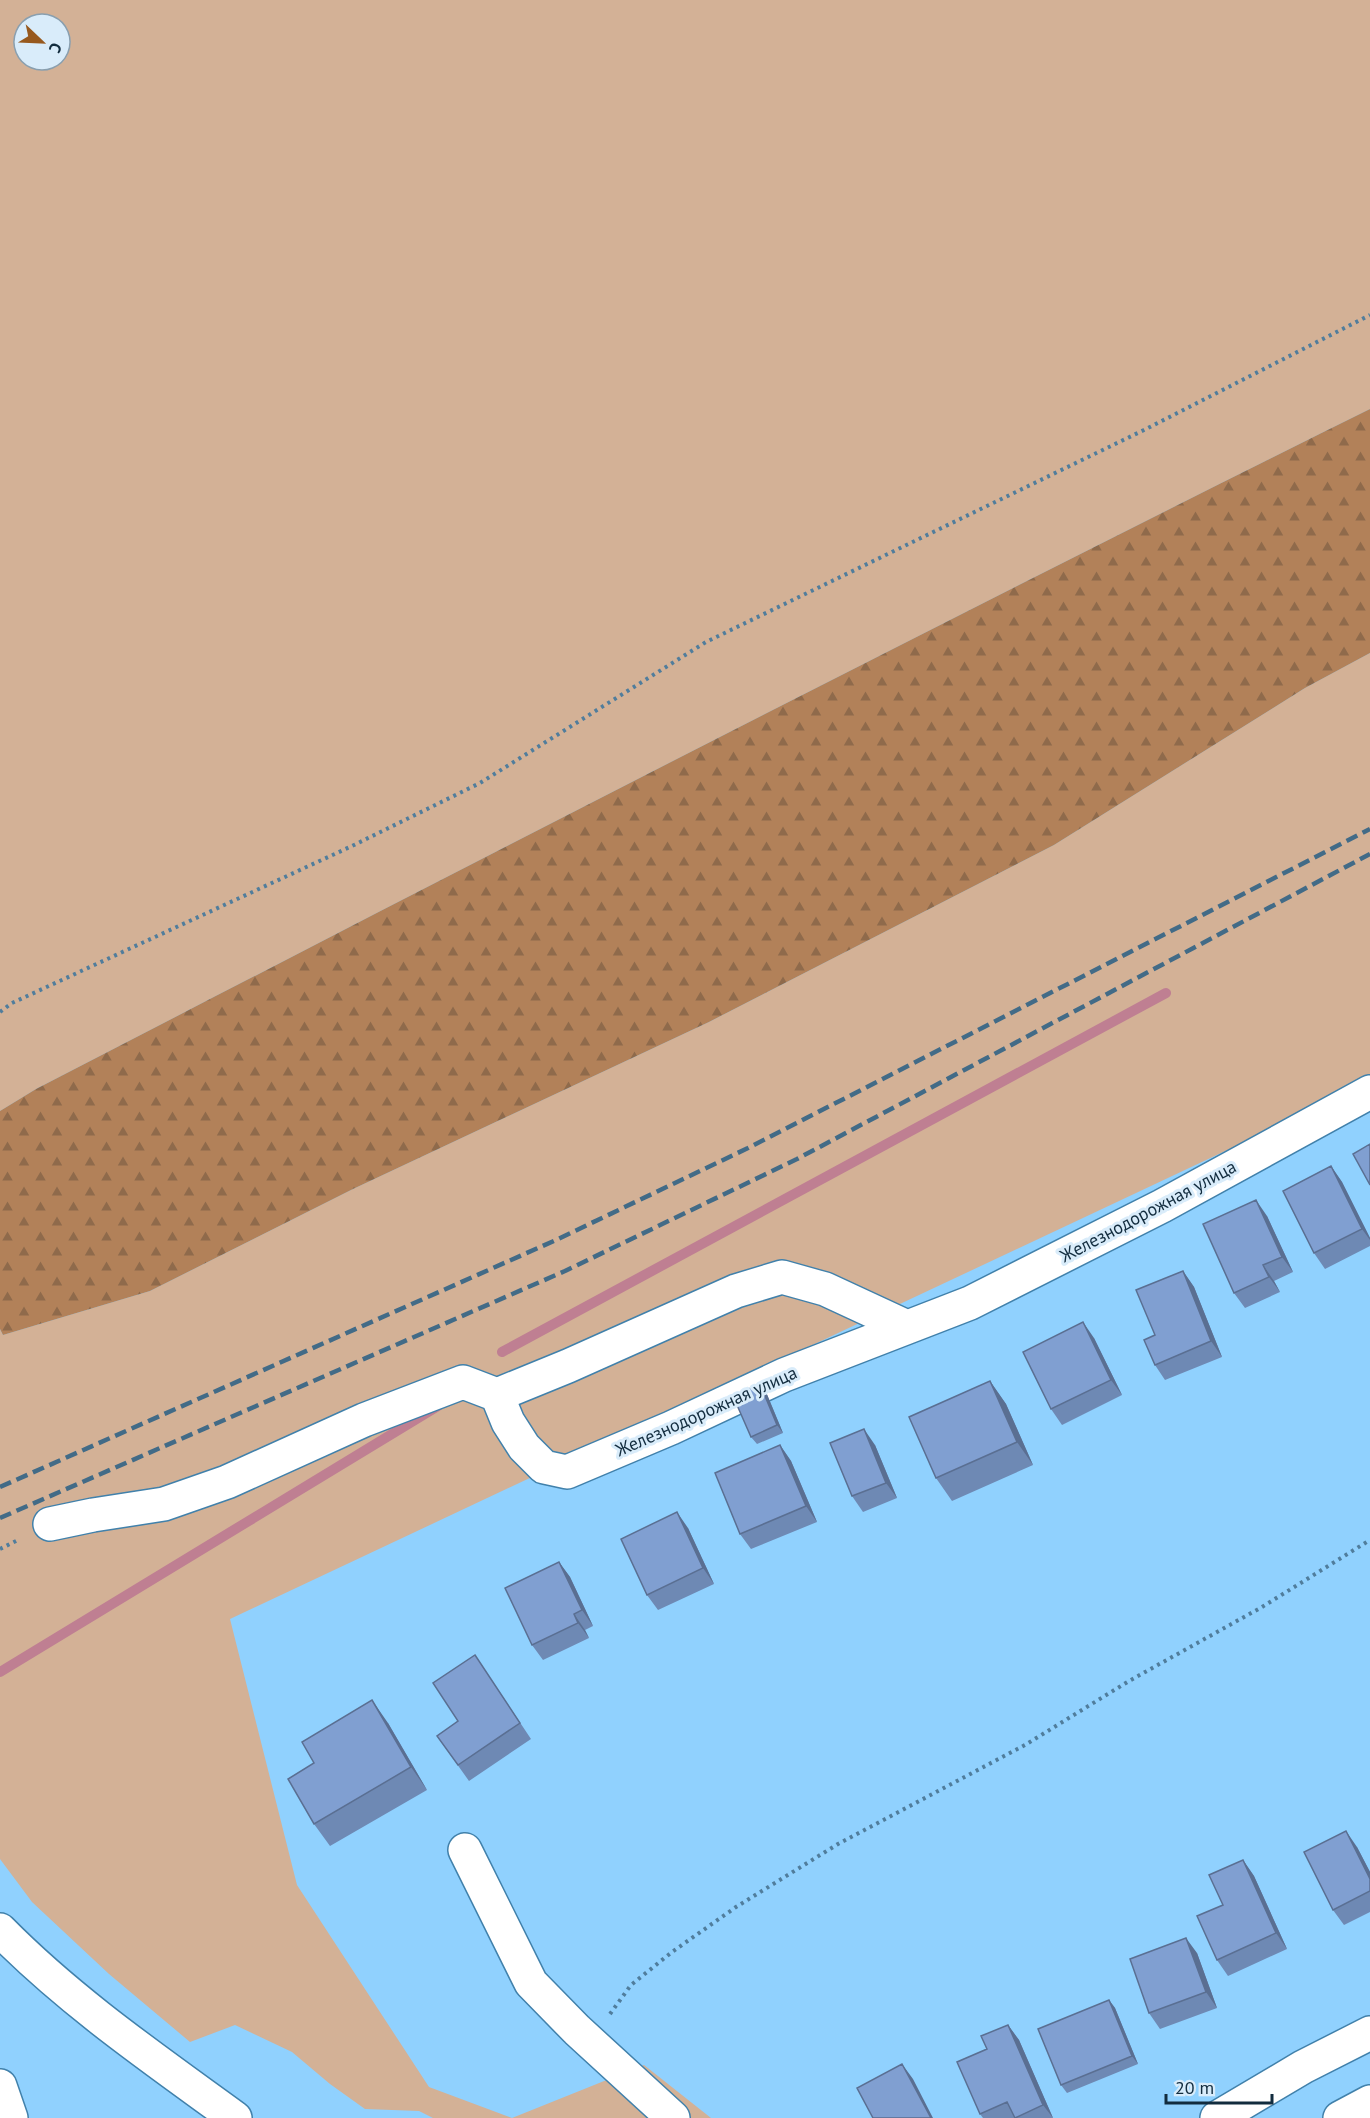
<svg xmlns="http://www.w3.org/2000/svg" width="1370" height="2118" font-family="'PT Sans',sans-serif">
	<defs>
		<pattern id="forest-firs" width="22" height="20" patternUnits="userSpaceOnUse" patternTransform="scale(1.5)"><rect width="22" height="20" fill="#b28159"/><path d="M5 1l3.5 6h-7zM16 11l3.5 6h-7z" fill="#8f6a4b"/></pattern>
	</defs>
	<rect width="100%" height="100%" fill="#90d1fe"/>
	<path fill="#d3b196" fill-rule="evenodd" d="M0,0H1370V409C923,631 479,860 36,1089L0,1111ZM24,24H60V60H24Z
		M1370,653V1083L230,1619L297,1885L429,2087L512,2118L644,2065L711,2118H433L419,2111L365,2109L330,2084L292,2052L235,2025L190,2042L109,1974L32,1902L0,1859V1329L3,1335L150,1291L353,1189L709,1022L1054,845L1305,688Z"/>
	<path fill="url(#forest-firs)" d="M1370,409V653L1305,688L1054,845L709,1022L353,1189L150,1291L3,1335L0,1329V1111L36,1089C479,860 923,631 1370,409Z"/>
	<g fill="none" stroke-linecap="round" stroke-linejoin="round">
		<path stroke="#bf7f92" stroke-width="10" d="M502,1352L1166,993
			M0,1672L438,1406"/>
		<g stroke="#4181ab" stroke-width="36">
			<path id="street" d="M497,1395L568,1366L736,1291L782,1277L825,1289L907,1327
				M50,1524L93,1515L164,1504L227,1482L364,1420L463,1382L497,1395L508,1422L524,1447L544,1467L567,1472L671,1428L784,1375L970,1303L1162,1206L1370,1092
				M465,1850L531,1983L577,2030L673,2118
				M1217,2118L1303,2067L1370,2033"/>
		</g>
		<g stroke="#4181ab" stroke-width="36">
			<path id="secondary" d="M0,1930C71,2002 154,2059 235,2118
				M1340,2118L1370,2102"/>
		</g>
		<g stroke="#4181ab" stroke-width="36">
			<path id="highway" d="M0,2086L11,2118"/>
		</g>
		<path stroke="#507d9c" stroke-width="4" stroke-dasharray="3 4.5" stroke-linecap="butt" d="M0,1012L12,1003L352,846L480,783L706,642L1144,430L1370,315
			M0,1549L20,1539
			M610,2014L631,1985L672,1952L736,1907L838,1844L1025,1745L1129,1681L1262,1607L1370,1540"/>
		<use href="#street" stroke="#fff" stroke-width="33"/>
		<use href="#secondary" stroke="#fff" stroke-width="33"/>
		<use href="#highway" stroke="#fff" stroke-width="33"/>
		<path stroke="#426b87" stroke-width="4.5" stroke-dasharray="12 6" stroke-linecap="butt" d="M0,1487L556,1240L748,1148L1370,829
			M0,1518L565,1271L797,1159L1370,854"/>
	</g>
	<path fill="#6e89b4" d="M1331,1166L1342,1182L1370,1238V1246L1325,1269L1314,1253Z
		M1267,1216L1293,1272L1274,1281L1280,1292L1245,1308L1234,1293Z
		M1183,1271L1194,1287L1222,1357L1165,1380L1155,1365V1335Z
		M1094,1338L1122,1395L1062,1425L1051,1409Z
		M990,1381L1006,1404L1033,1465L952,1501L936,1478Z
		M766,1392L783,1433L757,1444L751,1437Z
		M780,1445L791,1461L817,1522L751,1549L740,1534Z
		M875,1445L897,1498L863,1512L852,1496Z
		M688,1528L714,1584L658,1610L647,1595Z
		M559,1562L570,1577L593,1626L585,1630L589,1638L543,1660L532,1645Z
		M475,1655L531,1739L469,1781L437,1736L458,1721Z
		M388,1723L427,1790L330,1846L314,1824Z
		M1357,1847L1370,1872V1912L1344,1925L1333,1910Z
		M1243,1860L1254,1876L1287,1949L1228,1976L1217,1960L1223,1905Z
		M1197,1953L1217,2008L1160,2029L1149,2013Z
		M1109,2000L1115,2008L1138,2064L1067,2093L1061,2085Z
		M1008,2025L1019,2040L1053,2118H983L980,2114Z"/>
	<path fill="#5a6f92" d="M1331,1166L1342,1182L1370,1238V1240L1362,1229Z
		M1256,1200L1267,1216L1293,1272L1282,1257Z
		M1263,1265L1274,1281L1280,1292L1269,1277Z
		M1183,1271L1194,1287L1222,1357L1211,1341Z
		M1083,1322L1094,1338L1122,1395L1111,1380Z
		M990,1381L1006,1404L1033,1465L1017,1442Z
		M760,1384L766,1392L783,1433L777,1425Z
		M864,1429L875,1445L897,1498L886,1483Z
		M780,1445L791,1461L817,1522L806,1506Z
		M677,1512L688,1528L714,1584L703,1568Z
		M559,1562L570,1577L593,1626L582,1610Z
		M574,1614L585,1630L589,1638L578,1623Z
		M372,1700L388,1723L427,1790L411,1767Z
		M1346,1831L1357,1847L1370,1872V1879Z
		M1243,1860L1254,1876L1287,1949L1276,1933Z
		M1186,1938L1197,1953L1217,2008L1206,1992Z
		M1109,2000L1115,2008L1138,2064L1132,2056Z
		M1008,2025L1019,2040L1053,2118L1043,2105Z
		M902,2064L913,2079L933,2118H931Z"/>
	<path fill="#809fd1" stroke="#5a6f92" stroke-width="1.5" d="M1370,1144V1185L1353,1154Z
		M1331,1166L1362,1229L1314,1253L1283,1191Z
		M1256,1200L1282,1257L1263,1265L1269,1277L1234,1293L1203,1224Z
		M1183,1271L1211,1341L1155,1365L1144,1340L1155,1335L1136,1290Z
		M1083,1322L1111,1380L1051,1409L1023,1352Z
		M990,1381L1017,1442L936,1478L909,1417Z
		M760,1384L777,1425L751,1437L733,1396Z
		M864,1429L886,1483L852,1496L830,1443Z
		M780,1445L806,1506L740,1534L715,1473Z
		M677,1512L703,1568L647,1595L621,1539Z
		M559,1562L582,1610L574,1614L578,1623L532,1645L505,1588Z
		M475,1655L520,1723L458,1765L437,1736L458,1721L433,1683Z
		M372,1700L411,1767L314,1824L288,1779L314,1763L302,1742Z
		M1346,1831L1370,1879V1891L1333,1910L1304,1852Z
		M1243,1860L1276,1933L1217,1960L1197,1916L1223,1905L1209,1875Z
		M1186,1938L1206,1992L1149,2013L1130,1959Z
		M1109,2000L1132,2056L1061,2085L1038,2029Z
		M1008,2025L1043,2105L1015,2118L1007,2102L980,2114L957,2062L987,2049L981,2036Z
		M902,2064L931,2118H873L857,2088Z"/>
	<g text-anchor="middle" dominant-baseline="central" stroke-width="6" stroke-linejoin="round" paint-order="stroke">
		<g font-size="18" fill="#122c3e" stroke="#d9ecfa">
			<text transform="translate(1148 1211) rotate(-28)">Железнодорожная улица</text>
			<text transform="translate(706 1411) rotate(-24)">Железнодорожная улица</text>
		</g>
	</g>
	<g transform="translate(42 42) rotate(113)"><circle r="28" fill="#d9ecfa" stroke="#899faf" stroke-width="1.5"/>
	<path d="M0-4.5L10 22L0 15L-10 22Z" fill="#97591e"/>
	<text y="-9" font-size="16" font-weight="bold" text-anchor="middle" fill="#122c3e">С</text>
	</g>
	<path d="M1166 2094v9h106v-9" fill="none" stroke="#122c3e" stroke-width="3"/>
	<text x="1175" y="2094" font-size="18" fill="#122c3e" stroke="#d9ecfa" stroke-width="4.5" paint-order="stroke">20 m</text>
</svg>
